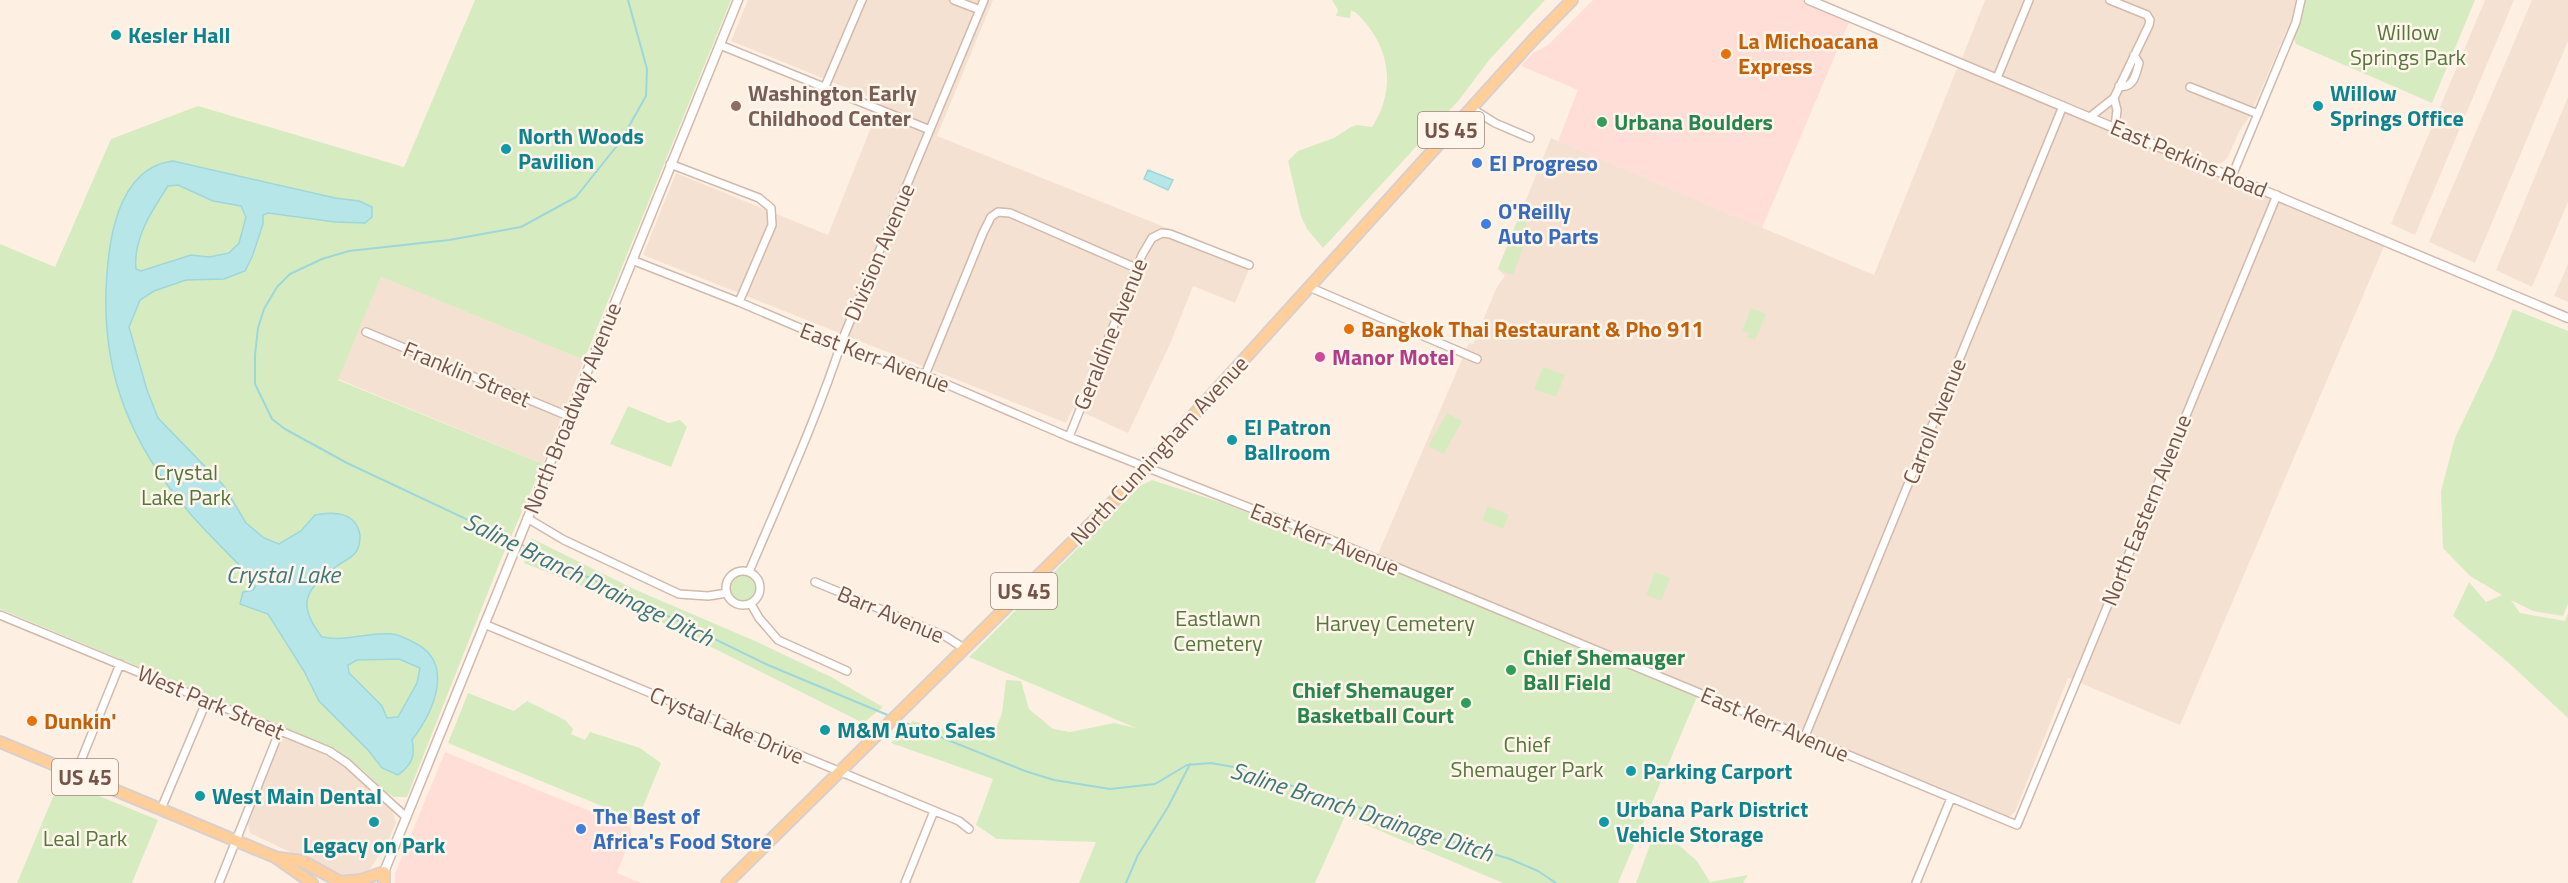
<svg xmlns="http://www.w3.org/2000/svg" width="2568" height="883" font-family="'Titillium Web',sans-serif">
	<rect width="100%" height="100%" fill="#fdf0e3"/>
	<path fill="#f5e1d1" d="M748,0H993L937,136L1252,262L1235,303L1193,286L1170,344L1128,433L1073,408L1066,423L643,255L676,173L828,235L881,102L731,41Z
		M1985,0H2296L2291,20L2250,116L2239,132L2228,157L2222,163L2215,164L1962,58Z
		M2485,0H2514L2415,235L2391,224Z
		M2532,0H2568V41L2475,263L2429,242Z
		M1958,66L2385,244L2180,725L2068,678L2015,812L2009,817L1378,554L1469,343L1473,344L1497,287L1505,276L1498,269L1551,138L1874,275Z
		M2568,97V202L2532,287L2496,270Z
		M2568,264V302L2554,296Z
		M381,277L584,360L543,464L338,379Z
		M284,737L322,753L345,768L392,808L396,823L389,839L369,871L357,878L341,876L250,833L248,824L278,743Z"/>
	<path fill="#feded7" d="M1593,0H1802L1850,20L1762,228L1558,141L1578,90L1521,66L1533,53L1548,45Z
		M445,752L631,828V837L617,873L641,883H395V874Z"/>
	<path fill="#d7ebc1" d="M475,0H731L584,360L381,277L338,380L543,464L502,557L407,797H394L386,792L364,771L336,749L0,609V244L55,267L111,139L198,106L404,167Z
		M1332,0H1545L1490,59L1459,100L1323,248L1307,229L1301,216L1288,161L1298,151L1334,138L1351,127L1357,125L1372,127C1398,87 1389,43 1355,12L1351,11L1350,18L1336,16L1338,10Z
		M2303,0H2475L2432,103L2296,44C2290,34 2302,12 2303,0Z
		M1518,218L1526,221L1527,237L1513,275L1498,269Z
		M1751,308L1766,314L1755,340L1747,337L1749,333L1742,331Z
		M2513,309L2568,331V604L2563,616L2533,611L2511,600L2520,613L2565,621L2568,613V718L2510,664L2453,616L2469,582L2486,602L2502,595L2470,576L2443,548L2441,491L2455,438L2493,358Z
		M1543,367L1565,375L1556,397L1534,389Z
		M628,406L669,423L680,420L687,427L671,467L610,444Z
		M1447,413L1462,421L1444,454L1428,446Z
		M1152,480L1220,502L1378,564L1380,561L1699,692L1618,883H1503L1345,816L1315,883H1079L1096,842L997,839L976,825L993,779L891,743L913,721L991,741L1002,713L1006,680L1021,681L1029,709L1053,729L1070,732L1114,723L1136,728L969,657L1140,486Z
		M1488,506L1509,515L1503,529L1482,520Z
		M531,538L636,590L755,641L831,677L883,707L863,723L613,598L524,563Z
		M1655,572L1670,578L1661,601L1646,595Z
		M730 588a13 13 0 1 1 26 0a13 13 0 1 1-26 0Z
		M468,693L514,711L527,701L565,720L573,729L571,734L585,740L590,732L640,748L661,763L640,814L631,818L448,743Z
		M60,780L158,820L132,883H17Z
		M1657,826L1697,861L1710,882L1748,875L1743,883H1636Z"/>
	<path fill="#b7e6e8" stroke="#9dd7da" stroke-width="1.5" fill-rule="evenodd" d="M173,161L335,198L359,201L372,207V217L365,223L335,222L268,213L263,215V224L252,257L245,271L224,279L186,280L154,291L140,300L129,327L147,390L158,418L224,486L246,523L264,538L279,544L301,531L315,515C334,511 356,512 360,535C360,540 359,548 356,552C352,558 342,562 337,566C305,589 296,604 322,637C346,642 368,632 392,634C398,634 407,639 413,642C456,662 434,711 412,740C416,757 411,765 398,775L382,768L369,751L319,701L304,671L268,614L240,604L243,592L253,590L255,587L253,580C232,556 208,535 188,511C132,445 103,377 106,290C107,268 109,244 115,223C123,193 140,165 173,161ZM178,185L213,201L241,206L246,217L239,243L229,253L209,257L191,255L141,271L136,269C133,239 152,210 168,186ZM399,659L420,668L417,683L398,717L387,718L382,706L349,673L348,665L357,660Z
		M1148,170L1173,180L1168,190L1144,179Z"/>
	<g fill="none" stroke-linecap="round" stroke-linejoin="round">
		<path stroke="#9dd7da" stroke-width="2" d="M515,542L347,463L285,429L272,419L255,384V355L258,328L264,309L277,287L290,274L322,259L349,251L449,240L521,227L576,197L620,142L646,96L647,69L628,0
			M520,544L768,665L890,716
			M898,720L1025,771L1054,780L1110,789L1155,784L1187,765L1211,763L1245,769L1298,788L1340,800L1430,835L1510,859L1538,871L1556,883
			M1126,883L1138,855L1168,807L1190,764"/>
		<g stroke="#d1b9ac" stroke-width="10">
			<path id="minor" d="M954,0L980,10
				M720,45L930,130
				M1997,78L2029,0
				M2119,86C2133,89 2136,75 2139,63L2134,55
				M2190,87L2258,114
				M824,89L862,0
				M2114,98L2117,110L2115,127
				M1471,108L1495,123L1530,138
				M2090,117L2114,98L2149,25L2150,20L2147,15L2110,0
				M670,164L759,198L771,208L772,225L739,302
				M2232,176L2296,22L2301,0
				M632,260L739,302L847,348L925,375L1069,437L1319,535L2017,825L2277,195
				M1309,287L1477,359
				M366,332L568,416
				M925,375L983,233L991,217L998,212L1010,213L1136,268
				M1069,437L1142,255L1152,238L1162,233L1170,234L1249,265
				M527,518L564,540L679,594L708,596L727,593
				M726 588a17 17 0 1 1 34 0a17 17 0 1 1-34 0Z
				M749,572C782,494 817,418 843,338L984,0
				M815,582L945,636L965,649
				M751,604L759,618L778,640L847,671
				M0,615L329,751L347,763L406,817
				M484,624L959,821L969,829
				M1805,736L2063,106
				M76,773L120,664
				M161,809L207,700
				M219,883L280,730
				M905,883L934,811
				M1916,883L1951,798"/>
		</g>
		<g stroke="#d1b9ac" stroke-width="11">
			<path id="tertiary" d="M1809,0L2568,318
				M382,877L738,0"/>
		</g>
		<g stroke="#d9cfcc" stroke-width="14">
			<path id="primary" d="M0,742L275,857L312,883
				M279,858L302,861L342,883
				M340,882L361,880L384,872V883
				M727,883L1131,484L1533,40L1572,0"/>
		</g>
		<use href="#minor" stroke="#fff" stroke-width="7"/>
		<use href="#tertiary" stroke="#fff" stroke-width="8"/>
		<use href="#primary" stroke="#ffce99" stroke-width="10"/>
	</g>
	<g fill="#0f9aa8" stroke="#fff5eb" stroke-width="2">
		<circle cx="116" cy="35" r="6"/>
		<circle cx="2318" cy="106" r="6"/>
		<circle cx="506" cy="149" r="6"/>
		<circle cx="1232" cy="440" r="6"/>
		<circle cx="825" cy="730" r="6"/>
		<circle cx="1631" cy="771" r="6"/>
		<circle cx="200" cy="796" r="6"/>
		<circle cx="374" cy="822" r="6"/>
		<circle cx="1604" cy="822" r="6"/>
	</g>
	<g fill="#e8710a" stroke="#fff5eb" stroke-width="2">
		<circle cx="1726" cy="54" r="6"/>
		<circle cx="1349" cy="329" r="6"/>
		<circle cx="32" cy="721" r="6"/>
	</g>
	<circle fill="#8d6e63" stroke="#fff5eb" stroke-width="2" cx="736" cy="106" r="6"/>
	<g fill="#2e9e5b" stroke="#fff5eb" stroke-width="2">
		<circle cx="1602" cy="122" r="6"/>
		<circle cx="1511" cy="670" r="6"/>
		<circle cx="1466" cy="703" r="6"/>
	</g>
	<g fill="#3f7fe0" stroke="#fff5eb" stroke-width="2">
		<circle cx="1477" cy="163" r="6"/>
		<circle cx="1486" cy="224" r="6"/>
		<circle cx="581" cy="829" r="6"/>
	</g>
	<circle fill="#d1479c" stroke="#fff5eb" stroke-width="2" cx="1320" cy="357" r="6"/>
	<g text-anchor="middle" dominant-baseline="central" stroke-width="5" stroke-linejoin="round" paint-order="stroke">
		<g fill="#fff5eb" stroke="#a08479" stroke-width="1.5">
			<rect x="1418" y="112" width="66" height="36" rx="4.5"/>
			<rect x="991" y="573" width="66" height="36" rx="4.5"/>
			<rect x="52" y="759" width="66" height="36" rx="4.5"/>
		</g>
		<g font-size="21" font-weight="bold" fill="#775448">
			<text x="1451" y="130">US 45</text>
			<text x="1024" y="591">US 45</text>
			<text x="85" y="777">US 45</text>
		</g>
		<g font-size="22" fill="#54773c" stroke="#fff5eb">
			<text x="2408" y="32">Willow<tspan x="2408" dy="25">Springs Park</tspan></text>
			<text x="186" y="472">Crystal<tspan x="186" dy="25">Lake Park</tspan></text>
			<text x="1218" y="618">Eastlawn<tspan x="1218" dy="25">Cemetery</tspan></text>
			<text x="1395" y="623">Harvey Cemetery</text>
			<text x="1527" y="744">Chief<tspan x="1527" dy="25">Shemauger Park</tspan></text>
			<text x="85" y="838">Leal Park</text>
		</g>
		<g font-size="22" font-weight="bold" fill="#0d838f" stroke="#fff5eb" text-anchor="start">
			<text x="128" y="35">Kesler Hall</text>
			<text x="2330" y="93">Willow<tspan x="2330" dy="25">Springs Office</tspan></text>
			<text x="518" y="136">North Woods<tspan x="518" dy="25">Pavilion</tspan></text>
			<text x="1244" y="427">El Patron<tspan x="1244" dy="25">Ballroom</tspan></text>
			<text x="837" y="730">M&amp;M Auto Sales</text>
			<text x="1643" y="771">Parking Carport</text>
			<text x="212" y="796">West Main Dental</text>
			<text x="1616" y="809">Urbana Park District<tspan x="1616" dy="25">Vehicle Storage</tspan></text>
			<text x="374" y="845" text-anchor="middle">Legacy on Park</text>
		</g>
		<g font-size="22" font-weight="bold" fill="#c56008" stroke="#fff5eb" text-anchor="start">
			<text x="1738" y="41">La Michoacana<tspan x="1738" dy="25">Express</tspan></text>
			<text x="1361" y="329">Bangkok Thai Restaurant &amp; Pho 911</text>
			<text x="44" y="721">Dunkin'</text>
		</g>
		<g font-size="22" font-weight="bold" fill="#785e54" stroke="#fff5eb" text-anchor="start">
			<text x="748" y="93">Washington Early<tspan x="748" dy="25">Childhood Center</tspan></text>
		</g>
		<g font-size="22" font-weight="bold" fill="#27864d" stroke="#fff5eb" text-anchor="start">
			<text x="1614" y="122">Urbana Boulders</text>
			<text x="1523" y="657">Chief Shemauger<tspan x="1523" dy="25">Ball Field</tspan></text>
			<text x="1454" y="690" text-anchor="end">Chief Shemauger<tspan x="1454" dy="25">Basketball Court</tspan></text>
		</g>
		<g font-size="22" fill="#775448" stroke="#fff5eb">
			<text transform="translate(2189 158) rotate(23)">East Perkins Road</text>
			<text transform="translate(879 252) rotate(-67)">Division Avenue</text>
			<text transform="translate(1110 334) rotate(-68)">Geraldine Avenue</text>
			<text transform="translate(875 357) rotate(21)">East Kerr Avenue</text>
			<text transform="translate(467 374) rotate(23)">Franklin Street</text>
			<text transform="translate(572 408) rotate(-68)">North Broadway Avenue</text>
			<text transform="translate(1934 421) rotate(-68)">Carroll Avenue</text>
			<text transform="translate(1159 450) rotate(-47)">North Cunningham Avenue</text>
			<text transform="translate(2146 510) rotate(-68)">North Eastern Avenue</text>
			<text transform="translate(1325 539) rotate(22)">East Kerr Avenue</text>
			<text transform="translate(891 614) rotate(23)">Barr Avenue</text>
			<text transform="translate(211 702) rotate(23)">West Park Street</text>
			<text transform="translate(1775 724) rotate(23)">East Kerr Avenue</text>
			<text transform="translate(727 725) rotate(23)">Crystal Lake Drive</text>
		</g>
		<g font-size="22" font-weight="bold" fill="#366cbe" stroke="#fff5eb" text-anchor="start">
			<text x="1489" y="163">El Progreso</text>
			<text x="1498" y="211">O'Reilly<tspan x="1498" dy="25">Auto Parts</tspan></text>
			<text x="593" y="816">The Best of<tspan x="593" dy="25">Africa's Food Store</tspan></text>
		</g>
		<g font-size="22" font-weight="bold" fill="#b23c85" stroke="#fff5eb" text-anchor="start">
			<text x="1332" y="357">Manor Motel</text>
		</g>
		<g font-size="24" font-style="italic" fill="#3b797d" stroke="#fff5eb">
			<text x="283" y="574">Crystal Lake</text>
			<text transform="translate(589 579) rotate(26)">Saline Branch Drainage Ditch</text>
			<text transform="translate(1362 811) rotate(18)">Saline Branch Drainage Ditch</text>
		</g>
	</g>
</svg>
